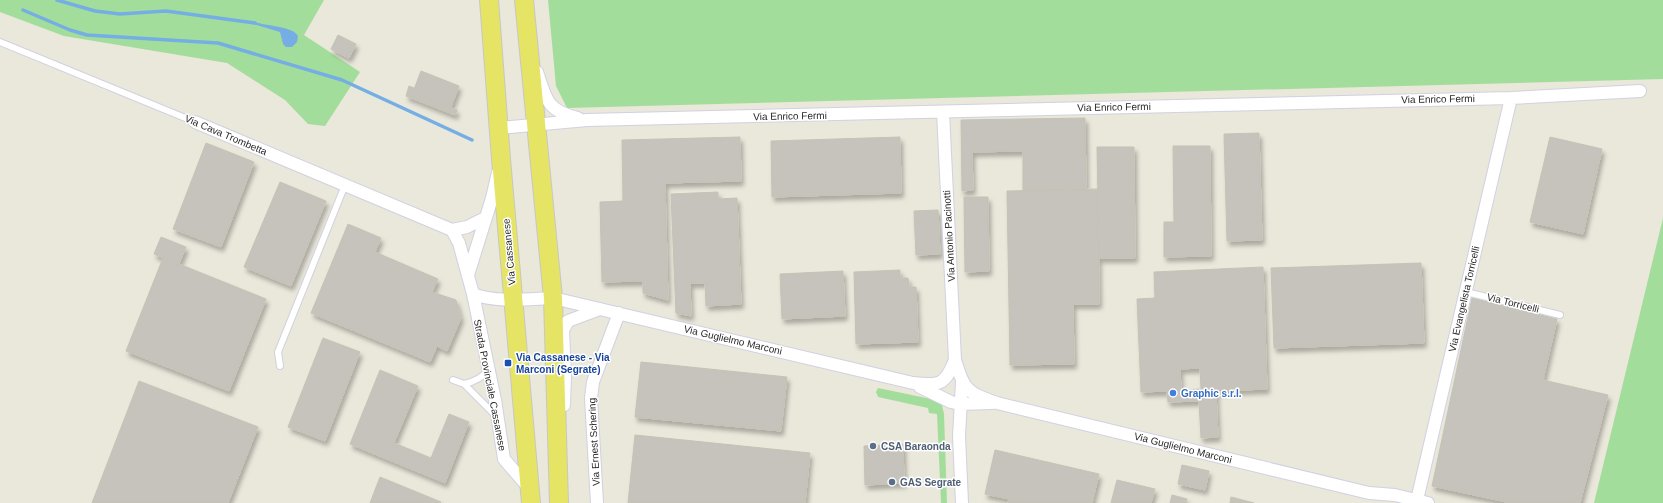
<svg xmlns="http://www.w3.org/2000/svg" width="1663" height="503" font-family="Arial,sans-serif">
	<defs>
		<filter id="shadow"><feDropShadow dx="2.5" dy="4.5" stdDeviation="2" flood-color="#0004"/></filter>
	</defs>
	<rect width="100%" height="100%" fill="#eae7db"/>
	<path fill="#a3dd9b" d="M0,0H324L304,35L360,72L325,126L308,124L285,100L227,63L64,36L0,12Z
		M548,0H1663V79L567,108L556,86Z
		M1663,218V503H1594Z
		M878,388L931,399L942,405L944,414L947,503H941L937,414L929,413L928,408L878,397L876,392Z"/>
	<path fill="#75aee5" d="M255,22C265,26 293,26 298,36L297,42L292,47H286L283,44L280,32L250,23Z"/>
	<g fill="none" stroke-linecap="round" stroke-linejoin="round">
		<path stroke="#75aee5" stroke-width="3.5" d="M57,0L95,11L120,14L166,11L255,23
			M23,10L70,30L87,35L218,43L228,46L342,80L472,140"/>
	</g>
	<path fill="#c5c3bb" stroke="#c5c3b5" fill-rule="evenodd" filter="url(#shadow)" d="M338,35L356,44L349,58L331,49Z
		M421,71L459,86L451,107L413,92Z
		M409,86L414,88L413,92L457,110L455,115L406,96Z
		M1085,118L1086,190L1023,191V151L972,152L973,190L962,191L961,120Z
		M1259,133L1262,240L1227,241L1224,134Z
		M740,137L741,181L665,183L668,300L643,293V281L602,282L600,202L623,201L622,140Z
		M900,137L901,193L772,197L771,141Z
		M1550,137L1602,149L1583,234L1530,222Z
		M206,143L254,162L221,247L173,229Z
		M1173,146H1210L1211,256L1164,257V222H1174Z
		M1097,147H1134L1135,258H1099Z
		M280,182L326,201L291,286L244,267Z
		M1098,189L1099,304H1073L1074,364L1010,365L1007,191Z
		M718,192V199L737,198L741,304L706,306L705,283H690L691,316L676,313L671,194Z
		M964,197H988L989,271L965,272Z
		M938,210L940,254L916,255L914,211Z
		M348,224L381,238L375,252L438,279L432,292L456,300L461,318L447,351L437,346L430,362L311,313Z
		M161,237L186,247L179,264L266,299L229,391L126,351L163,258L154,254Z
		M1421,263L1424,343L1274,348L1271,268Z
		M1263,267L1267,389L1216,391L1218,437L1201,438L1199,401L1168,402L1167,391L1141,392L1137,299L1155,298L1154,272ZM1200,368L1201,389L1181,390L1180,369Z
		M900,270V278H908L909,287H916L918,342L856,344L854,272Z
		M843,271L845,316L782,319L780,274Z
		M1472,298L1557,319L1543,380L1608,395L1580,503H1511L1432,486Z
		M323,338L360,352L325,441L288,427Z
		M641,362L787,377L781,431L635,417Z
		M380,370L418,386L394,443L431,458L449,414L469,422L445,483L350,444Z
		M139,381L258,427L228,503H92Z
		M635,435L810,453L805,503H628Z
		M903,444L904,483L865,485L864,446Z
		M995,450L1099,474L1092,503H1008L1009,499L985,494Z
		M1182,465L1209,471L1205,490L1178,484Z
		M380,477L441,502L440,503H370Z
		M1117,480L1155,489L1151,503H1111Z
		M1172,495L1187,499L1186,503H1170Z
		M1231,497L1254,503H1230Z"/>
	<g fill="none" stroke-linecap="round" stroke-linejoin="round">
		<g stroke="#d1d1e1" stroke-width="8">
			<path id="service" d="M0,42L195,122
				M1466,292L1560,315
				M280,366L278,352L345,185
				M453,380L464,384L496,416
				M464,384C474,382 482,378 488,370"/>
		</g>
		<g stroke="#d1d1e1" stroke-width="14">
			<path id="minor" d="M537,72C546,98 546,111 578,118
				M943,112L955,360C965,391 966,392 997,403L1369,493L1395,495L1428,503
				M195,122L452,230L467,227L485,218
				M499,128L587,120L1511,98L1640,91
				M452,230L459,243L473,294L495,400L504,459L529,488
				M468,275L492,198L498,172
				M473,294C497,303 527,299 553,298L913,383C940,386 945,385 955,360
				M920,387L951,402L960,404L992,403
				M564,405L565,375L563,330L568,321L600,309
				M1417,500L1511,98
				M597,503L591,398L593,382L619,313
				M962,503L959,436L962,382"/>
		</g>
		<g stroke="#c7c7c7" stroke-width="20">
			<path id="primary" d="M489,0L501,159L531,503
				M524,0L553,298L559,503"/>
		</g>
		<use href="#service" stroke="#fff" stroke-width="6"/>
		<use href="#minor" stroke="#fff" stroke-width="12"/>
		<use href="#primary" stroke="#e6e464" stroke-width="18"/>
	</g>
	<rect fill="#1a4fb4" stroke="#fff" stroke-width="1.5" x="504" y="359" width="8" height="8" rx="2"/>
	<circle fill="#3f7fe0" stroke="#fff" stroke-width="1.5" cx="1173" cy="393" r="4"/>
	<g fill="#5c6f8a" stroke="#fff" stroke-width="1.5">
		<circle cx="873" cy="446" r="4"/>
		<circle cx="892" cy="482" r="4"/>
	</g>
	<g text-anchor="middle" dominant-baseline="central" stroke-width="3" stroke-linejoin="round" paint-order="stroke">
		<g font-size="10" fill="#292929" stroke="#fff">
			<text transform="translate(1438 99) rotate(-1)">Via Enrico Fermi</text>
			<text transform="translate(1114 107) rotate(-1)">Via Enrico Fermi</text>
			<text transform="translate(790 116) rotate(-1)">Via Enrico Fermi</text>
			<text transform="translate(226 135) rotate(23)">Via Cava Trombetta</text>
			<text transform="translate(949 236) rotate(-93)">Via Antonio Pacinotti</text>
			<text transform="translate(509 252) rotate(-95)">Via Cassanese</text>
			<text transform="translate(1464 299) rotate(-77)">Via Evangelista Torricelli</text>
			<text transform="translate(1513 303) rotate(14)">Via Torricelli</text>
			<text transform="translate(733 340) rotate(13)">Via Guglielmo Marconi</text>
			<text transform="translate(490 385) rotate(79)">Strada Provinciale Cassanese</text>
			<text transform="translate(594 442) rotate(-93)">Via Ernest Schering</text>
			<text transform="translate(1183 448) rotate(14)">Via Guglielmo Marconi</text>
		</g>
		<g font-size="10" font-weight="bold" fill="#164399" stroke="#fff" text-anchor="start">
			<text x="516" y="357">Via Cassanese - Via<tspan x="516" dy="12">Marconi (Segrate)</tspan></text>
		</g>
		<g font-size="10" font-weight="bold" fill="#366cbe" stroke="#fff" text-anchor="start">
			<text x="1181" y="393">Graphic s.r.l.</text>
		</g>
		<g font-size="10" font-weight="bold" fill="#4e5e75" stroke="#fff" text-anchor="start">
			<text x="881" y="446">CSA Baraonda</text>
			<text x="900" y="482">GAS Segrate</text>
		</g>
	</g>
</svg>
